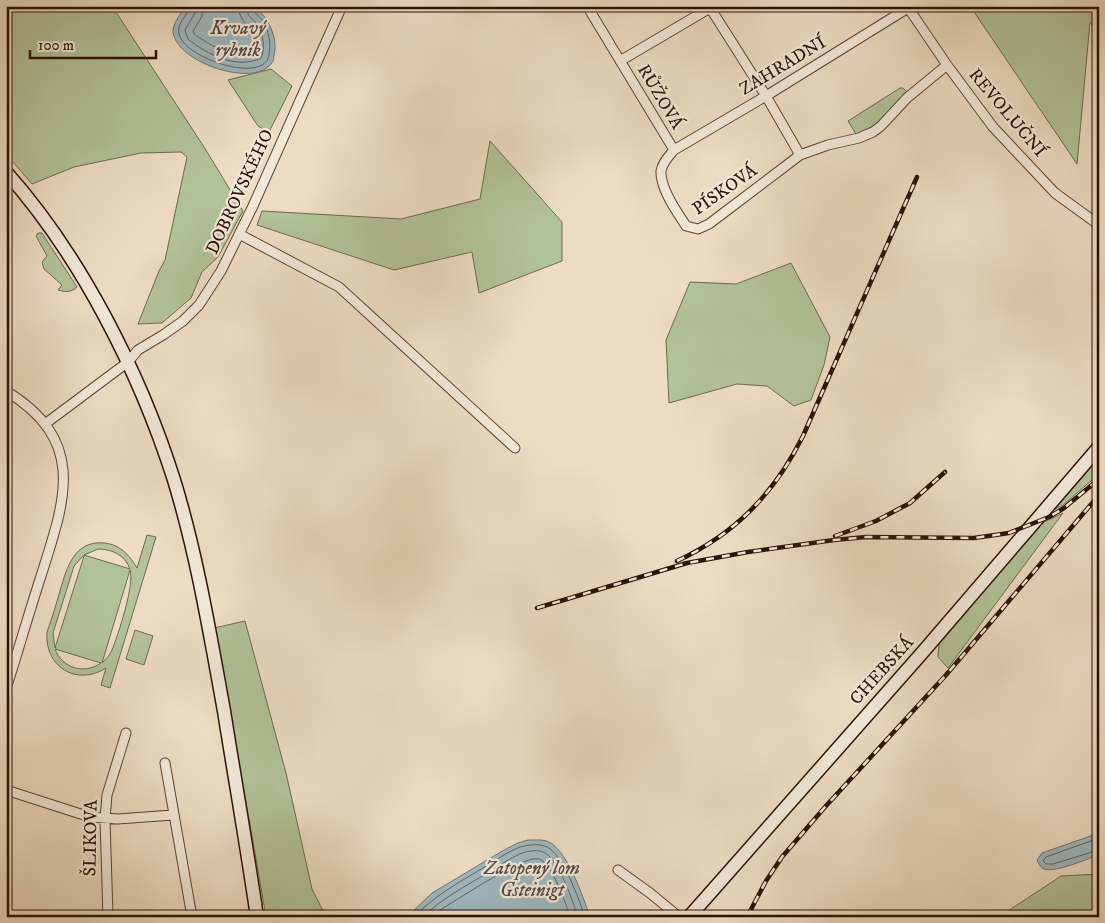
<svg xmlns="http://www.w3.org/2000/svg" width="1105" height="923" font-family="'IM FELL DW Pica',serif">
	<rect width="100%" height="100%" fill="#eddcc3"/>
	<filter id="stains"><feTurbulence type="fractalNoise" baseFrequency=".004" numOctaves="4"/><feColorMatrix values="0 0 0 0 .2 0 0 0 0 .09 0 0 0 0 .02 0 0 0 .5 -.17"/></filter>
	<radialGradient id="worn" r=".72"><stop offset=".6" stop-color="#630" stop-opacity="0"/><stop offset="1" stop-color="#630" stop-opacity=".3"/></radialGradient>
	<path fill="#b2c299" stroke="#6f6a50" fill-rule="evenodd" d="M6,6H112L204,147L243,211L218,257L202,272L191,298L162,323L138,324L159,271L165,260L187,157L181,152L141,153L74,167L32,184L6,154Z
		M970,6H1069L1084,12L1081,6H1099V34L1090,22L1077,164Z
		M271,69L292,86L269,132L258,126L228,80Z
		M900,88H903L908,93L876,125L856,134L848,121Z
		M490,141L562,222V261L479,293L472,252L394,270L257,225L262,211L401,219L480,199Z
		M38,233H42L77,287C71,293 65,292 58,290L62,285L44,269L42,262L47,256L36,236Z
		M791,263L830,337L824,365L811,400L794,406L767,386L737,384L669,403L666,340L690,282L736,284Z
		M1099,456V474L1063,505L1053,510Z
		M1063,513L948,668L938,657L939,644L1042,523Z
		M147,535L156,537L110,688L101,685L106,668C76,687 44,666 47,632C52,618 56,605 60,591C67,567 74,540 105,543C121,545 130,556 137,568ZM98,549C112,549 125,555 130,569L84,555ZM83,556H84L55,648L53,633L74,566ZM130,570C135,584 118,635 112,650C110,655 106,659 102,663ZM55,649L101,663C84,675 62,668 55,649Z
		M245,621L286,773L312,889L326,917H266C250,820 231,725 214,628Z
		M135,630L153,636L144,665L126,659Z
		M1099,874V917H999L1061,876Z"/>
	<path fill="#9fb8bf" stroke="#717575" d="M186,6H255C267,18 276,32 275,50C274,53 274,58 273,61C257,91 172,61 173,30C174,22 181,13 186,6Z
		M1099,833V855C1086,859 1056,873 1044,869C1040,867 1038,863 1037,860L1042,853Z
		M528,840C535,840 545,839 551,843C569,855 583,897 590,917H407L432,893L504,850L518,843Z"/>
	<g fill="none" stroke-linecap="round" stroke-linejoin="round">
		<path stroke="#666462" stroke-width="1" d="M190,6C188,16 176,23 179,34C184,58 264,85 269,55C271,44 269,31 263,21C259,15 253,14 252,6
			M196,6L195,13L185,30L188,39C207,54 236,70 261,58C266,48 263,32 256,23C251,17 246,15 246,6
			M203,6L202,16L193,31L194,34C208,44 239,63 255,51C258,28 239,25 238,6
			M1099,838L1046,857L1043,861L1046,864H1053L1099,850
			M414,917C434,896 458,883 483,868C495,861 507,852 520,847C528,845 539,843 547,847C563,854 579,900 585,917
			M423,917C441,899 464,887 486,874C497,867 510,858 522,853C528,851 539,849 545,853C559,861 573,902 578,917
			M433,917L443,908C459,899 525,854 539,859C552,863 566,904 570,917"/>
		<path stroke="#717575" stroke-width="2.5" d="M1091,6L1098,14L1099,23"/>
		<g stroke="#5c4435" stroke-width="11">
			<path id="street" d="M587,6L674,150
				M709,6L766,96L800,155
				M907,6L947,65L993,127L1055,193L1099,225
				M908,8L766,96L674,150C669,156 662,163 661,171C660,188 677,212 686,226L698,229L709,224L800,155L828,145L859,138L873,132L881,126L907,98L947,65
				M620,61L710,8
				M239,234L339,287L515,448
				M6,391C88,441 65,500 41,576C29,613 18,651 6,689
				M45,424L128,362L138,350L163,335L183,321L199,305L221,271L253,206L342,6
				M165,763L192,917
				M6,790L90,817L118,819L173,815
				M618,870L650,893L679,917
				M108,917L105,819L107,795L126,733"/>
		</g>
		<g stroke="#2c1106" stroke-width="15">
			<path id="secondary" d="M6,172C81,256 140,373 174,480C197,555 210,634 224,711C235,780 247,848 257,917
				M689,917L922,653L1099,447"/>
		</g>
		<use href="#street" stroke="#f3e8d8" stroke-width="9"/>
		<use href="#secondary" stroke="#f3e8d8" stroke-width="12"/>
		<g stroke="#2c1106" stroke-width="4.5">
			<path id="rail" d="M835,536L876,521L910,503L945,472
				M677,561C735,534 774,494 803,436L917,177
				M537,608L687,563L748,552L834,540L866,537L974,538L1009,533L1049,517L1064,508L1099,479
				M747,917L766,881L782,857L825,807L946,675L1099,495"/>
		</g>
		<use href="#rail" stroke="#f3e8d8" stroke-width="2.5" stroke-dasharray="8" stroke-linecap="butt"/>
	</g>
	<g text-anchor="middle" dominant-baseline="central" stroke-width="4.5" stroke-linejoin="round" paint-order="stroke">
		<g font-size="18" fill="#2c1106" stroke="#f3e8d8">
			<text transform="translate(783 66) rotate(-31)">ZAHRADNÍ</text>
			<text transform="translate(660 97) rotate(59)">RŮŽOVÁ</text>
			<text transform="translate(1007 113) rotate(50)">REVOLUČNÍ</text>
			<text transform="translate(725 190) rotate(-35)">PÍSKOVÁ</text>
			<text transform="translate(240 192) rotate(-65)">DOBROVSKÉHO</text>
			<text transform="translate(882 671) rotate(-48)">CHEBSKÁ</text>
			<text transform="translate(91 838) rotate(-89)">ŠLIKOVA</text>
		</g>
		<g font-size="19" font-style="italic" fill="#544b47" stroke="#f3e8d8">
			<text x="238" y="28">Krvavý<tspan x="238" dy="22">rybník</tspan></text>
			<text x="532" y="868">Zatopený lom<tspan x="532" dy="22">Gsteinigt</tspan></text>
		</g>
	</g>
	<rect width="1105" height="923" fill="none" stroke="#eddcc3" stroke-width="25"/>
	<rect x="8" y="8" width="1090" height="908" fill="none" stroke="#2c1106" stroke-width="2.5"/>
	<rect x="12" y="12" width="1080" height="898" fill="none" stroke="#2c1106"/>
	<path d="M30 50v8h126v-8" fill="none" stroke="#2c1106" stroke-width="2.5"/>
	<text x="38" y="50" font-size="15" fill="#2c1106" stroke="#f3e8d8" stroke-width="4" paint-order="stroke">100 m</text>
	<rect width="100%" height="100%" filter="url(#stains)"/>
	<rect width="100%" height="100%" fill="url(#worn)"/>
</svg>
